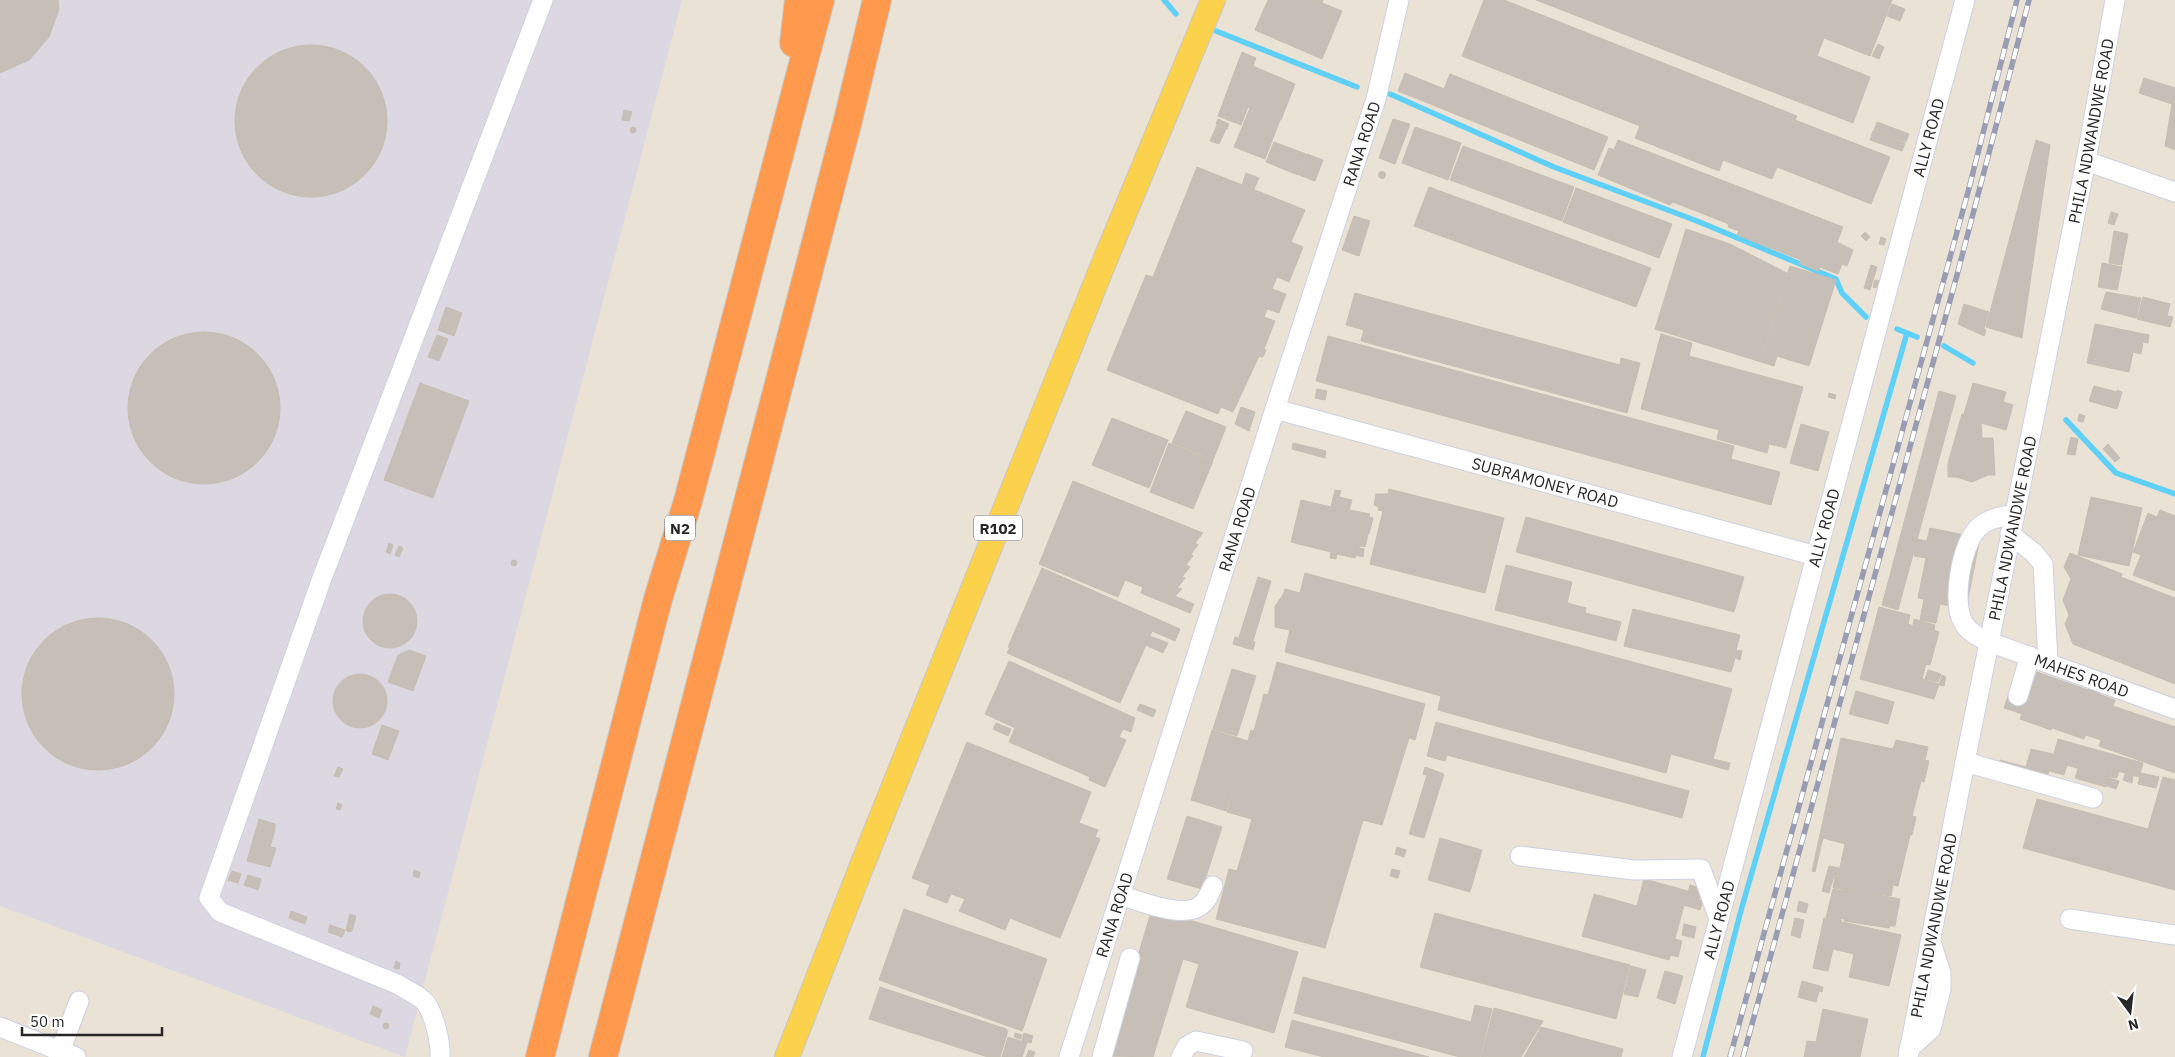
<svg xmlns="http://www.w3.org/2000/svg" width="2175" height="1057" font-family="'IBM Plex Sans',sans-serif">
	<rect width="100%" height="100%" fill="#ebe2d6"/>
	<path fill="#dbd8e2" d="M0,0H682L405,1057L0,906Z"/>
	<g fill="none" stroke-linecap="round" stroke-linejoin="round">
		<path stroke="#5fd0f8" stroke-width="5.5" d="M1164,0L1176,14
			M1216,31L1357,87
			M1390,94L1554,167L1697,221L1836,279L1842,293L1866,317
			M1897,329L1917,337
			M1944,346L1973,363
			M2066,420L2116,473L2175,494
			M1703,1057L1740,914L1907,333"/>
	</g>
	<path fill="#c6bfb7" stroke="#c6beb0" d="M0,0H58L59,9L49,37L29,60L0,73Z
		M1268,0H1323L1322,3L1342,11L1322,59L1255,30Z
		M1484,0H1504L1797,116L1795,120L1890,157L1871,204L1777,167L1772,179L1723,160L1719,171L1635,138L1640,126L1462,56Z
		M1536,0H1892L1870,56L1824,38L1817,56L1870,77L1853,123Z
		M1892,4L1905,9L1900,21L1887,16Z
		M1878,44L1884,47L1879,59L1872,56Z
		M235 121a76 76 0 1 1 152 0a76 76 0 1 1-152 0Z
		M1242,52L1256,58L1253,66L1295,84L1281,120L1248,107L1241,125L1218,116Z
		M1405,73L1444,89L1450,74L1608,137L1594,170L1398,91Z
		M2144,78L2175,88V150L2165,146L2172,104L2139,93Z
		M1250,108L1280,120L1265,159L1234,147Z
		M624,110L632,112L629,121L622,120Z
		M1218,119L1229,124L1227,129L1216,124Z
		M1393,119L1410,124L1395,164L1379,158Z
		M1877,122L1909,134L1906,142L1874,131Z
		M1217,125L1226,129L1219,144L1210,141Z
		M630 130a3 3 0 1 1 6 0a3 3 0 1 1-6 0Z
		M1415,127L1461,143L1448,180L1402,163Z
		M1873,131L1905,143L1902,151L1870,140Z
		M1618,140L1843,227L1837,242L1853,250L1847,266L1842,264L1838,274L1820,267L1818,271L1800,264L1801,260L1737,235L1739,231L1728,227L1729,224L1673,202L1670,205L1598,175L1609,148L1614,150Z
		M2036,140L2050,145L2022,338L1986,327Z
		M1274,142L1306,154L1298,175L1266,162Z
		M1463,146L1574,187L1562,221L1450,180Z
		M1307,154L1323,160L1315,181L1299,175Z
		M1197,167L1305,210L1291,242L1303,247L1289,282L1277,277L1272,289L1286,294L1279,313L1267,309L1264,317L1275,321L1264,349L1266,350L1263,357L1259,356L1233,412L1221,407L1218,414L1107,370L1146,275L1153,277Z
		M1378.5 175a3.5 3.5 0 1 1 7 0a3.5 3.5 0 1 1-7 0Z
		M1246,173L1259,178L1254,189L1242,185Z
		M1429,187L1651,268L1636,307L1414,226Z
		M1576,188L1672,224L1659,258L1563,222Z
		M2111,212L2118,214L2114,225L2108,223Z
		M1354,216L1370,221L1359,256L1342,250Z
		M1686,229L1730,244L1787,273L1763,352L1777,356L1774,366L1655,329Z
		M2114,231L2128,234L2122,265L2109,263Z
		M1865,232L1870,237L1866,241L1861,236Z
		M1881,237L1886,239L1884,245L1879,244Z
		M2102,263L2122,267L2117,290L2098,287Z
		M1871,265L1877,267L1870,290L1864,288Z
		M1790,266L1836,280L1809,366L1764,352Z
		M1875,280L1883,281L1881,289L1873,287Z
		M2106,292L2141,298L2136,318L2101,309Z
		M1355,293L1620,365L1621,358L1640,363L1627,413L1361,341L1364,330L1346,325Z
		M2143,297L2170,304L2167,316L2173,317L2170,327L2137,319Z
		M1964,304L1989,312L1984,329L1986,330L1984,336L1958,324Z
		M446,307L462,313L454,336L438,330Z
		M2095,324L2149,335L2148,343L2143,342L2141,354L2133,352L2129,372L2087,363Z
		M128 408a76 76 0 1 1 152 0a76 76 0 1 1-152 0Z
		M1661,334L1692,343L1689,356L1803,387L1786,448L1769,444L1767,453L1717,439L1719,430L1641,409Z
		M437,335L448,339L439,361L428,357Z
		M1328,336L1734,446L1731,459L1780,472L1771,505L1316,381Z
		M420,383L469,401L433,498L384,480Z
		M1973,383L2006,392L2003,402L2013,405L2006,430L1981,423L1982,438H1993L1995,475H1988L1972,482L1956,477H1948V463L1962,414H1964Z
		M2094,386L2117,392V390L2122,392L2117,409L2089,401Z
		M1317,389L1327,391L1325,400L1315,398Z
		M1939,391L1956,396L1898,610L1882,605Z
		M1829,393L1836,395L1835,399L1828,397Z
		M1241,407L1255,412L1249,431L1235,424Z
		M1186,411L1226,427L1213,460L1172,443Z
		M2079,414L2085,416L2083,422L2078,421Z
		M1112,418L1168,440L1149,488L1092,465Z
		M1801,424L1829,432L1818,471L1790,463Z
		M2071,437L2078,439L2075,455L2067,454Z
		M1169,443L1213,461L1193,509L1150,492Z
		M1293,443L1326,451L1325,458L1292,449Z
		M2108,444L2120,458L2115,462L2103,449Z
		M1073,481L1203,533L1195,543L1198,545L1191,554L1193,556L1186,565L1190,567L1182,577L1185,578L1177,588L1182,589L1175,596L1194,604L1190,613L1141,593L1143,587L1125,580L1118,597L1039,564Z
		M1389,489L1504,518L1485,593L1370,564L1383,511L1378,510L1379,507L1374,505L1376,494H1388Z
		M1335,490L1341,491L1339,497L1352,500L1349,510L1370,514L1369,517L1373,518L1369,534L1362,532L1368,535L1365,547L1359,546V548L1364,549L1363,557L1356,555L1355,558L1337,554L1336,559L1330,558L1331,552L1291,542L1301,500L1331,507Z
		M2091,497L2142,508L2129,566L2078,555Z
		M2160,510L2175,516V591L2133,575L2141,555L2133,552L2148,513L2157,517Z
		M1526,517L1744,577L1734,612L1516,552Z
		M1930,528L1980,538L1966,609L1940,604L1936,623L1920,620L1924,599L1918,598L1926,558L1914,556L1917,539L1927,541Z
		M389,543L393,545L390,554L386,552Z
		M399,546L403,548L399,557L395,555Z
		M2070,553L2122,574L2121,577L2175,598V684L2073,644L2065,624L2069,615L2063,600L2071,579L2064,567Z
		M511 563a3 3 0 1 1 6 0a3 3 0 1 1-6 0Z
		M1506,565L1572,582L1567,603L1586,608L1585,613L1621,622L1616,641L1495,610Z
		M1042,568L1180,629L1175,641L1152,631L1150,636L1168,643L1163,653L1146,645L1120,703L1007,653L1010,648L1008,647Z
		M1305,573L1732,689L1713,759L1730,763L1728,770L1671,754L1666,773L1438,710L1441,696L1285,652L1290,630L1275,627V606L1283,595L1285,589L1300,593Z
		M1258,577L1271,581L1253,641L1239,637Z
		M363 621a27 27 0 1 1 54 0a27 27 0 1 1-54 0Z
		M1879,607L1910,615L1908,624L1913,626L1914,619L1935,625L1934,630L1939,632L1930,665L1926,664L1922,679L1939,684L1934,699L1860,679Z
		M1633,609L1740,635L1736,650L1742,651L1740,660L1735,658L1731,672L1624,646Z
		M22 694a76 76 0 1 1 152 0a76 76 0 1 1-152 0Z
		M1235,637L1255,642L1253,650L1233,644Z
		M409,650L426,656L413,691L388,682L398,655Z
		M1009,661L1135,718L1131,732L1123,729L1119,737L1126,740L1105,787L1089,780L1090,777L1009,742L1015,728L985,714Z
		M1277,662L1425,704L1415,740L1409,738L1382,825L1363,820L1325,948L1216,919L1229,869L1237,871L1252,819L1227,812L1251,730L1254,731L1264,694L1268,695Z
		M1232,669L1256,676L1237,736L1213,729Z
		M1928,670L1941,674L1938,682L1925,679Z
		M2037,672L2068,683L2051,730L2020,719Z
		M333 701a27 27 0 1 1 54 0a27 27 0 1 1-54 0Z
		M1942,675L1946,677L1944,686L1939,685Z
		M2068,683L2088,690L2089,688L2100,692L2099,694L2115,700L2101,740L2086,735L2084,739L2052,728Z
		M1856,691L1894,702L1888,724L1849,714Z
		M2008,696L2026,702L2022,714L2004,708Z
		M1140,704L1156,710L1153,717L1137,710Z
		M2113,706L2175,727V773L2099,746Z
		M1436,722L1689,791L1682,818L1447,755L1445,761L1427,756Z
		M996,723L1011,729L1008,736L993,729Z
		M382,725L399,731L388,760L372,754Z
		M1212,730L1248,741L1226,811L1191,800Z
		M1841,738L1893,749L1896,740L1928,747L1925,760L1929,761L1924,782L1921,781L1912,816L1916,817L1912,835H1910L1898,886L1893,885L1891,896L1833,888L1835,876L1838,877L1845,844L1823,838L1815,872L1812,871Z
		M2058,739L2143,763L2139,777L2111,769L2109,777L2052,761Z
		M967,742L1091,792L1079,823L1098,830L1095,837L1100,839L1060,938L1010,918L1005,930L959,911L965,899L951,894L947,903L926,895L930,885L912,878Z
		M2031,749L2053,754L2051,761L2067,765L2064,775L2049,771L2048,774L2033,770L2028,786L1995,777L2000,760L2026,767Z
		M338,767L343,769L339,777L334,776Z
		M1425,767L1444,774L1424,838L1409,834L1427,775L1423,774Z
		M2078,769L2109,777L2106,787L2075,778Z
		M2112,770L2119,771L2117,778L2110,777Z
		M2141,773L2159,777L2156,788L2138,784Z
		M2125,774L2133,776L2132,783L2123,780Z
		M2163,777L2175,780V890L2023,848L2037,799L2148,829Z
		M2109,778L2119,781L2116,789L2107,786Z
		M338,803L342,805L340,810L336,809Z
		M1187,816L1222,827L1202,889L1167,879Z
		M259,819L275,824V830L270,847L276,848L270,867L247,861Z
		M1440,838L1482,850L1470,892L1428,880Z
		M1397,847L1406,850L1404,857L1395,854Z
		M1829,866L1839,868L1837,876L1834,875L1829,893L1822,891Z
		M1392,869L1400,871L1398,878L1390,876Z
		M414,870L420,872L419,878L413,876Z
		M232,871L241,874L238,883L228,880Z
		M248,875L261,879L258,890L244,885Z
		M1644,879L1688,891L1669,960L1582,936L1594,894L1637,906Z
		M1690,885L1702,888L1699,899L1687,896Z
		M1833,889L1845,891V889L1900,899L1895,926H1890L1889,928L1844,921V919L1841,918V921L1826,918Z
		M1687,896L1703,901L1700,910L1684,905Z
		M1799,901L1808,904L1806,913L1797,911Z
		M904,909L1047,959L1022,1031L879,980Z
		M1152,909L1298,952L1274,1033L1186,1007L1199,964L1183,959L1153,1057L1108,1056Z
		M291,911L307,917L305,924L289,918Z
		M1435,913L1630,965L1616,1019L1420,967Z
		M350,914L356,916L352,931L348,932L346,930Z
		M1795,918L1804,920L1800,938L1791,935Z
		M1824,918L1901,935L1889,986L1849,977L1854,954L1833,949L1828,971L1813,968Z
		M1684,924L1696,927L1694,938L1682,935Z
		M330,925L345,930L342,937L328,932Z
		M1675,939L1682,941L1678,957L1671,955Z
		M396,961L400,963L399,969L394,968Z
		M1631,966L1646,970L1638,997L1624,994Z
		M1665,971L1683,976L1675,1004L1657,998Z
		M1303,977L1471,1022L1475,1005L1492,1009L1480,1057H1460L1294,1013Z
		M1802,981L1823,987L1822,992L1819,991L1816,1002L1798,997Z
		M880,987L1006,1029L1008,1031L1000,1057H988L869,1019Z
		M373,1006L382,1010L379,1018L370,1014Z
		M1494,1008L1543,1021L1521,1057H1481Z
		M1823,1009L1868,1019L1860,1057H1804L1807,1041L1816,1042Z
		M1292,1020L1429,1057H1324L1285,1047Z
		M383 1026a3 3 0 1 1 6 0a3 3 0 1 1-6 0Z
		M1541,1027L1623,1049L1621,1057H1524Z
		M1015,1033L1022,1035L1021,1039L1014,1037Z
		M1024,1033L1033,1036L1031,1043L1022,1041Z
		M1008,1037L1027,1043L1022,1057H1002Z
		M1029,1050L1035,1052L1033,1057H1026Z"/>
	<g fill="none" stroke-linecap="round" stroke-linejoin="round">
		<g stroke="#ccd0e2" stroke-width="21">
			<g id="minor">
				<path d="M2086,161L2175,192"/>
				<path id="s1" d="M1275,409L1816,556"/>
				<path id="s2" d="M2014,514C2002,517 1988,518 1978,528C1961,545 1951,603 1964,624C1970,633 1979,637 1989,642L2175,709"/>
				<path d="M2010,534L2034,553L2043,564L2048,662"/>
				<path d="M2018,696L2030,656"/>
				<path d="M1965,762L2093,798"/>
				<path d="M1520,856L1634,870L1701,869L1719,919"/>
				<path d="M1120,895C1140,901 1183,919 1200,906C1207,901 1210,893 1213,886"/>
				<path d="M2070,919L2175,935"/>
				<path d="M0,1027L76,1057"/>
				<path d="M1909,1049L1931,1029L1941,989V973L1931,942"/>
				<path d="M58,1057L79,1001"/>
				<path d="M440,1057C441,1043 434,1012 424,1001C417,994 405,989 397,984L220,912L209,898L321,581L543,0"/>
				<path id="s3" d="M1069,1057L1275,409L1376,99L1399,0"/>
				<path d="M1102,1057L1130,958"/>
				<path d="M1181,1057L1187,1046L1196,1041L1243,1051"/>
				<path id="s4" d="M1682,1057L1965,0"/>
				<path id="s5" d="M1908,1057L1965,762L2086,161L2115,0"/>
			</g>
		</g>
		<g stroke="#c7c7c7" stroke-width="26">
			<path id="major" d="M787,1057L861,868L1103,265L1213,0"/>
		</g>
		<g stroke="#c7c7c7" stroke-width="30">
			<path id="highway" d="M794,43L799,0
				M540,1057L658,599L688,501L820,0
				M603,1057L847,124L877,0"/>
		</g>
		<use href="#minor" stroke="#fff" stroke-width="19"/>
		<use href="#major" stroke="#fcd14b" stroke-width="24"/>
		<use href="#highway" stroke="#ff994e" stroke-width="28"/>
		<g stroke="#999db3" stroke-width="5.5">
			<path id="rail" d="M1730,1057L1968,192L2017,0
				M1743,1057L1957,275L2029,0"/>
		</g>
		<use href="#rail" stroke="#fff" stroke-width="4" stroke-dasharray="11" stroke-linecap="butt"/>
	</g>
	<g text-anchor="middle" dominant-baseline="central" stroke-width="4.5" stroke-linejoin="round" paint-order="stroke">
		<g fill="#fff" stroke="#686868" stroke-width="1">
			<rect x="665" y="515.5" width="30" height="25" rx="4"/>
			<rect x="974" y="515.5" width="48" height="25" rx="4"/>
		</g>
		<g font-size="15" font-weight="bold" fill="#272727">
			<text x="680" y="528">N2</text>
			<text x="998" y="528">R102</text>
		</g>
		<g font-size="16" fill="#272727" stroke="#fff">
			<text stroke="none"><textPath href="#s5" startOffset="944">PHILA NDWANDWE ROAD</textPath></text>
			<text stroke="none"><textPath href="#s4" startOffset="952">ALLY ROAD</textPath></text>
			<text stroke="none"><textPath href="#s3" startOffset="959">RANA ROAD</textPath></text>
			<text stroke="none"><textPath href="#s1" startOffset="280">SUBRAMONEY ROAD</textPath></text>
			<text stroke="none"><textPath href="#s3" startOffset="554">RANA ROAD</textPath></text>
			<text stroke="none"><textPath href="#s4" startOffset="548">ALLY ROAD</textPath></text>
			<text stroke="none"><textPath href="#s5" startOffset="539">PHILA NDWANDWE ROAD</textPath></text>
			<text stroke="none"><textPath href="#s2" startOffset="270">MAHES ROAD</textPath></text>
			<text stroke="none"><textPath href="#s3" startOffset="149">RANA ROAD</textPath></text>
			<text stroke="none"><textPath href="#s4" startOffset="142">ALLY ROAD</textPath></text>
			<text stroke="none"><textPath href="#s5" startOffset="134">PHILA NDWANDWE ROAD</textPath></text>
		</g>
	</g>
	<g transform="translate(2130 1012) rotate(165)" stroke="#ffffff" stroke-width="4" paint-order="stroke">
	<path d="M0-4L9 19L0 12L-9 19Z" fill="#272727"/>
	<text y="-8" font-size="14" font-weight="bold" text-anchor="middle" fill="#272727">N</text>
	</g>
	<path d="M22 1027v8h140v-8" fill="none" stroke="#272727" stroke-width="2.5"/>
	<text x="30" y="1027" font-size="15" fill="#272727" stroke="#ffffff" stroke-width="4" paint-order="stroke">50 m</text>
</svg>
